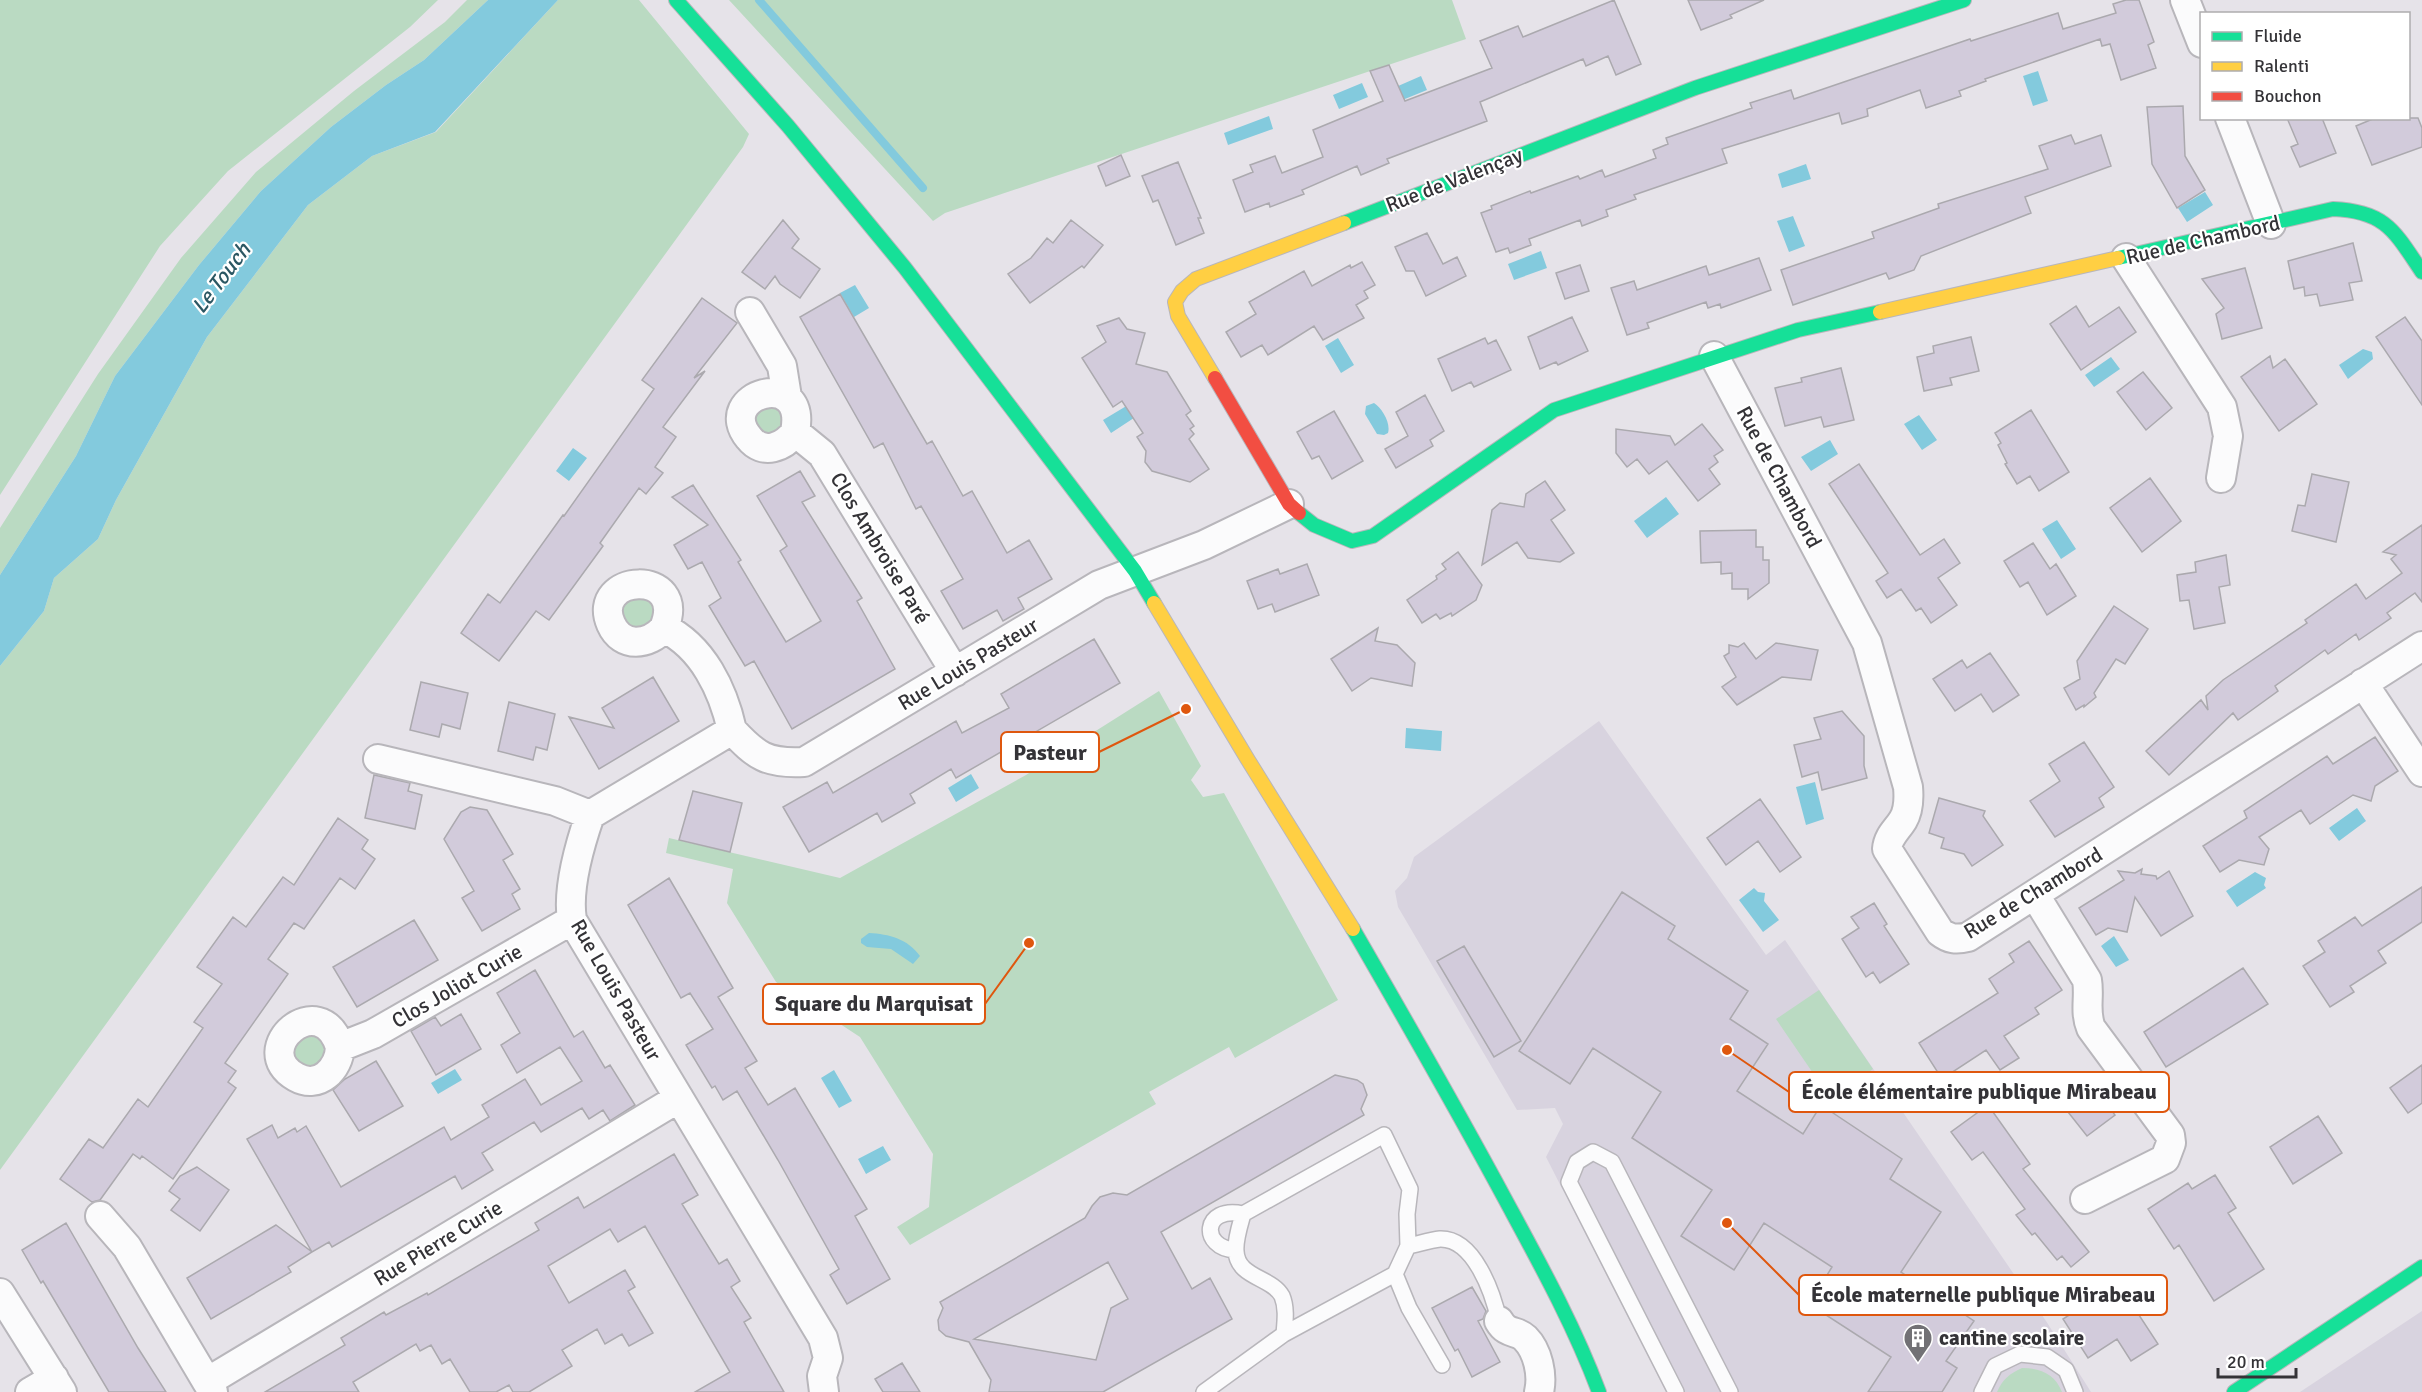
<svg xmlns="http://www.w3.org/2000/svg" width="2422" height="1392" font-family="Signika,sans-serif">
	<rect width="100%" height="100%" fill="#e6e3e9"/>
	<path fill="#d8d3df" d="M1599,721L1766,955L1785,940L2046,1321L2091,1392H1666L1546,1157L1563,1124L1555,1108L1517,1110L1398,907L1395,891L1407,878L1414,857Z
		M2422,1311V1392H2300Z"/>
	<path fill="#badac2" d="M0,0H438L410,27L228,171L160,246L0,495Z
		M467,0H488L424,60L386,85L331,127L261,191L199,265L115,376L76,456L0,575V528L98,374L181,258L256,172L354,91L445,22Z
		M558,0H639L749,134L743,147L0,1170V666L44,611L54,578L98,539L116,500L207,337L308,205L372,156L436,132Z
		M729,0H1452L1466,39L945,213L933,221Z
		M759,407H779L784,427L766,436L755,427L754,413Z
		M632,593L656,602L653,628L627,630L619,606Z
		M1159,691L1201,766L1191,780L1203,797L1224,793L1338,1000L1235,1058L1229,1047L1149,1092L1156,1104L910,1245L897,1227L929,1207L933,1154L860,1037L776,982L727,903L733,869L666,853L669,838L840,878L1026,775Z
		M1819,990L1873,1069L1830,1098L1776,1019Z
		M313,1030L331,1049L316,1070L299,1068L291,1043Z
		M2022,1368C2041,1368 2055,1374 2062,1392H1997C2003,1379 2009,1374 2022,1368Z"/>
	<path fill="#83cadd" d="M488,0H558L435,132L372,156L308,205L207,337L116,500L98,539L54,578L44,611L0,666V575L76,456L115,376L199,265L261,191L331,127L386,85L424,60Z
		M2038,71L2048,101L2033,106L2023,76Z
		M1421,76L1427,90L1395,103L1389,90Z
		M1362,83L1368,97L1339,109L1333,95Z
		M1269,116L1273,129L1228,145L1224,133Z
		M1806,164L1811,179L1782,188L1778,174Z
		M2205,192L2213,205L2187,222L2178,208Z
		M1793,216L1805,246L1789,252L1777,221Z
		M1541,251L1547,268L1514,280L1508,264Z
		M855,285L869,308L854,317L840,293Z
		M1338,338L1354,365L1341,373L1325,346Z
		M2363,349L2372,352L2373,359L2348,379L2339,365Z
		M2111,357L2120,369L2094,387L2085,375Z
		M1133,402L1140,414L1111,433L1103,420Z
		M1374,403C1382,408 1391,423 1388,433L1384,435L1377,434L1365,414L1366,406Z
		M1919,415L1937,440L1922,450L1904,424Z
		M1830,440L1838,454L1811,471L1801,457Z
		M573,448L587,458L569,481L556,471Z
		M1666,497L1679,514L1647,538L1634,521Z
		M2057,520L2076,549L2061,559L2042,529Z
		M1406,728L1442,731L1441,751L1405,748Z
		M971,774L979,788L956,802L948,788Z
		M1815,782L1824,819L1806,825L1796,787Z
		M2357,808L2366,821L2339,841L2329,828Z
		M2255,872L2266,878L2264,885L2266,888L2237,907L2226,891Z
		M1754,888L1758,892L1765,893L1764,901L1779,920L1763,932L1739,900Z
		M869,933C889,934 908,939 920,956L913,964L891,949L867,947L861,943V939Z
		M2114,936L2129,960L2116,967L2101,946Z
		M455,1069L462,1080L438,1094L431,1083Z
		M834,1070L852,1101L839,1108L821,1078Z
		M883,1146L891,1160L866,1174L858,1159Z"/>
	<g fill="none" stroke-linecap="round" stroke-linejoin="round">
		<path stroke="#83cadd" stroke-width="8" d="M759,0L923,188"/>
	</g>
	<path fill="#d2cbdb" stroke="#aba9ae" stroke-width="1.5" fill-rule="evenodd" d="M1614,0L1641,64L1616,75L1608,56L1586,66L1583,59L1480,102L1487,121L1387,159L1389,163L1361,175L1357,166L1302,190L1304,194L1270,207L1269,203L1245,212L1233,180L1253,172L1250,165L1275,156L1282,173L1323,157L1313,130L1383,101L1370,71L1389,65L1405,101L1492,68L1480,41L1518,26L1523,37Z
		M1688,0H1764L1730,15L1732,18L1701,30Z
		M2126,0H2139L2154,42L2148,45L2156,68L2121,80L2110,44L2102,46L2100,39L1985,79L1986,81L1959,91L1961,96L1926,108L1920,90L1867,109L1868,116L1842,124L1839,113L1722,149L1727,163L1634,195L1636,199L1606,210L1608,216L1582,226L1580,220L1529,239L1531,245L1510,253L1508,248L1496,252L1481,213L1492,209L1491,206L1530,191L1531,193L1578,176L1580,179L1602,170L1605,177L1656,158L1653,150L1668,144L1666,138L1752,108L1750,103L1791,90L1794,99L1970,39L1971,41L2058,13L2063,29L2116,13L2113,4Z
		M2183,106L2185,156L2205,190L2177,208L2152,164L2147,107Z
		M2287,118H2322L2336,153L2300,167L2291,147L2298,144Z
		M2375,118H2418L2422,128V147L2372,165L2356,126Z
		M2071,135L2075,144L2101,135L2111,166L2025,197L2031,213L1921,256L1914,270L1889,279L1886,273L1793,305L1781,270L1874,238L1872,232L1939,208L1938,204L2048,169L2039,146Z
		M1121,155L1130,176L1106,186L1098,166Z
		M1178,162L1201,218H1198L1204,233L1176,245L1158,200L1153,202L1142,176Z
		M783,220L799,239L792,248L820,269L800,298L780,284L775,276L765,289L742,272Z
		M1071,220L1103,245L1084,268L1082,266L1030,303L1008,274L1031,258L1047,238L1053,243Z
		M1427,233L1443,264L1457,257L1466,276L1426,296L1414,271H1406L1395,247Z
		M2353,243L2362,281L2349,283L2353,300L2320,306L2317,294L2305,296L2304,287L2294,289L2288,261Z
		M1759,258L1771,290L1721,308L1720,304L1708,308L1706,302L1647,323L1649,328L1627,335L1611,288L1634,281L1637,290L1706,266L1709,275Z
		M1362,262L1375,285L1364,291L1368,298L1356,305L1364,318L1323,340L1314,326L1268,355L1262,345L1241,357L1226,332L1256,314L1249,302L1304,271L1312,286L1350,265L1351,268Z
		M1580,265L1589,291L1565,299L1556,273Z
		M2245,268L2262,328L2222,339L2216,314L2224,308L2202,279Z
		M840,294L927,444L932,441L963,496L972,491L1007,553L1029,540L1052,579L1018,598L1024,609L1003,621L997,610L963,629L941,591L963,579L921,506L916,509L883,443L874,448L800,317Z
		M702,298L737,323L694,378L705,371L663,427L676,437L655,467L663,473L646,494L639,488L600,543L603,546L549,620L536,611L499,661L461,633L488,594L500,603L563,515L564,516L654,389L642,380Z
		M2076,306L2089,327L2119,307L2136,332L2081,370L2050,324Z
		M1572,317L1588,351L1558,365L1556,362L1540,369L1528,337Z
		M2405,317L2422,341V405L2376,337Z
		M1119,318L1127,329L1145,333L1136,364L1167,372L1191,411L1186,415L1194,426L1190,429L1194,434L1189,439L1209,469L1190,482L1152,471L1145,462L1146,451L1137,437L1143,433L1122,401L1113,407L1082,358L1106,342L1097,326Z
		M1971,337L1979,371L1950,378L1952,385L1924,391L1917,357L1934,353L1933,346Z
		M1485,338L1488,344L1496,340L1511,370L1474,387L1471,382L1452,391L1438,359Z
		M2270,356L2273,368L2285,359L2317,404L2279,431L2241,377Z
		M1841,368L1854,420L1824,427L1821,417L1785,426L1775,388L1802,382L1801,378Z
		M2143,372L2172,408L2146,430L2117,392Z
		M1425,395L1444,431L1430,440L1433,446L1396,468L1385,449L1408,436L1396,412Z
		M2031,410L2069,472L2039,491L2030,476L2017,484L2005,464L2007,463L1998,445L2001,443L1995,433Z
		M1334,411L1363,461L1332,479L1319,456L1312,459L1297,432Z
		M1702,424L1723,450L1714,456L1718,462L1709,469L1720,484L1698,501L1667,461L1649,474L1637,459L1627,467L1616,453V429L1670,436L1675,445Z
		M1859,464L1920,555L1944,539L1960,563L1938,578L1957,605L1931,623L1921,608L1916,611L1901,589L1887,598L1876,581L1888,573L1829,484Z
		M800,471L815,496L802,502L862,598L857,601L895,669L792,729L754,661L745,666L709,606L721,598L702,562L688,569L674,545L708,525L672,497L693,485L741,560L738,562L786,642L821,621L780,551L787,546L757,496Z
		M2312,474L2349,482L2336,542L2292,531L2298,505L2305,506Z
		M2150,478L2181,521L2142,552L2110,508Z
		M1545,481L1565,510L1551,520L1574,553L1560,562L1528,558L1517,542L1482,565L1492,510L1500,503L1524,507L1526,494Z
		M2422,525V602L2415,593L2387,613L2391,618L2359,640L2356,634L2328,654L2325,650L2275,686L2278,691L2238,720L2233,713L2169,775L2146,751L2201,700L2208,710L2206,696L2223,680L2307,623L2305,620L2356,584L2366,599L2402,573L2391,559L2396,555L2383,552Z
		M1756,530V547H1763V560H1769V583L1748,599V589H1732V573L1721,574V562L1701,563L1700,531Z
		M2033,543L2050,569L2056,564L2076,596L2047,615L2028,582L2020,587L2004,561Z
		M1458,552L1482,585L1476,600L1452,616L1451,613L1440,619L1436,614L1422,623L1407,600L1437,579L1436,576L1446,569L1442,564Z
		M2226,555L2230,585L2219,587L2225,623L2194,629L2189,600L2180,601L2177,575L2196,572L2195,562Z
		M1307,564L1319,595L1275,612L1272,604L1258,609L1247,581L1278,569L1280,574Z
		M2114,606L2148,629L2125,664L2116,659L2094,693L2096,697L2084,707V705L2076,710L2064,688L2080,679L2077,661Z
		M1378,628L1375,641L1397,645L1415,663L1412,686L1371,678L1352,691L1331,659Z
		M1094,639L1120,683L956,778L951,769L910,794L915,803L882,822L877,813L809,852L783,807L827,782L833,793L956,721L962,733L1009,708L1001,694Z
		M1744,643L1756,659L1776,643L1818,650L1811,680L1782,677L1737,705L1722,687L1736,677L1724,656L1729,653V645L1738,647Z
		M1990,653L2019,695L1993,712L1981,694L1955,711L1933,679L1962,660L1967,668Z
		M653,677L679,721L599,769L569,717L614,728L602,708Z
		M421,682L468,693L460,729L442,724L439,737L410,730Z
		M509,702L555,714L547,750L536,747L533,760L498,751Z
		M1842,711L1864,736V766L1867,778L1822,790L1818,772L1802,777L1794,745L1821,739L1814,718Z
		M2375,737L2398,771L2375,786L2371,801L2353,795L2310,824L2301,810L2259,837L2269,849L2264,865L2239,860L2220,872L2203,846L2247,818L2244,811L2327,756L2333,764Z
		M2084,742L2114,787L2099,798L2104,807L2055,837L2030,801L2060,781L2049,764Z
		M374,775L410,783L408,791L422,795L415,829L365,818Z
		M693,791L742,803L730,852L679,840Z
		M1939,798L1985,811L1983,816L2003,845L1972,866L1964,854L1941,848L1944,838L1929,833Z
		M1760,799L1801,857L1780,872L1758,841L1726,865L1707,838Z
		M470,807L487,810L513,854L503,860L520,889L512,894L520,909L482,931L462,898L474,891L444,839L461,812Z
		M338,818L368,840L362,849L375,859L355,889L340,878L304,929L294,923L268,959L288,974L225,1063L236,1071L228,1082L236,1088L173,1179L142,1156L140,1159L133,1154L100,1200L92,1202L60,1179L89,1139L103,1148L138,1099L148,1107L203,1028L194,1022L222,984L197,967L233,917L246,927L283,877L294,885Z
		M2142,869L2141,874L2156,876L2157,879L2169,871L2193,916L2161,936L2135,897L2127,932L2108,928L2096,935L2079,908L2124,880L2118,871L2135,873Z
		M669,878L733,988L718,997L757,1061L745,1068L768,1105L795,1088L867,1209L855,1216L890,1279L847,1304L830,1275L839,1269L778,1160L737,1091L723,1100L715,1086L712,1088L686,1045L713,1029L690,993L681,998L628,905Z
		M2422,887V922L2378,951L2386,963L2350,986L2354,992L2330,1007L2303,966L2325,952L2318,941L2355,917L2362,926Z
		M1622,892L1675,926L1668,939L1748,991L1730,1019L1768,1044L1737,1091L1803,1134L1821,1105L1902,1159L1890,1179L1941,1212L1901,1272L1974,1321L1946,1361L1957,1368L1942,1392H1868L1891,1357L1809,1304L1832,1267L1764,1223L1734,1270L1681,1236L1712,1190L1632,1138L1661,1092L1593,1048L1570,1084L1519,1051Z
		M1874,903L1887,924L1884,926L1909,964L1880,983L1873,972L1866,977L1842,939L1859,928L1851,917Z
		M414,920L438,960L357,1007L333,967Z
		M2029,941L2062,990L2035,1008L2039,1014L2004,1036L2019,1058L2000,1070L1986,1050L1942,1079L1919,1043L1998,993L1989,979L2014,962L2009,954Z
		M1464,946L1521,1041L1494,1057L1437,961Z
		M2243,968L2268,1004L2166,1067L2144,1032Z
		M535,970L574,1037L583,1031L605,1068L610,1065L635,1105L610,1121L603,1110L589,1119L582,1108L541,1132L534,1122L482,1153L493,1170L462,1189L455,1176L332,1247L329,1242L312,1252L247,1139L272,1125L278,1138L295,1128L297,1132L306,1126L341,1187L444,1127L451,1140L489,1117L482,1105L525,1079L541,1105L582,1081L560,1047L517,1073L501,1045L520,1033L497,993Z
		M461,1014L481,1049L436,1075L411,1031L435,1017L441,1026Z
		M376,1061L403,1106L359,1131L333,1090L345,1079Z
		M2422,1065V1103L2408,1113L2390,1088Z
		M1335,1075L1357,1080L1363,1084L1367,1095L1361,1109L1364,1115L1161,1232L1192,1289L1210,1278L1232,1319L1103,1392H989L991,1380L969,1342L946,1336L939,1330L938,1320L943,1308L940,1302L1085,1218L1092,1206L1100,1197L1113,1193L1127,1195ZM1108,1262L1128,1299L1111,1308L1096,1360L974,1339Z
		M2085,1075L2115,1115L2087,1136L2057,1098Z
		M1988,1105L2030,1164L2023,1169L2089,1252L2071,1267L2062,1256L2057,1260L2035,1233L2032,1235L2016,1215L2025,1209L1983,1152L1972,1160L1951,1132Z
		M2318,1116L2342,1153L2293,1184L2270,1147Z
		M674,1154L698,1195L682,1204L719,1264L727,1259L740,1281L731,1287L751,1318L744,1322L784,1392H695L730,1372L645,1226L618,1242L610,1229L548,1266L569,1303L625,1270L635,1287L628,1291L653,1333L629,1346L622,1334L605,1344L597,1329L562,1350L572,1366L529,1392H513L509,1385L496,1392H470L450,1359L442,1364L431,1345L420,1351L416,1344L353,1382L359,1392H265L345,1345L341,1338L384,1312L386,1315L427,1293L428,1295L539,1230L535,1223L578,1197L584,1208Z
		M197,1167L229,1190L200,1231L171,1210L180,1199L169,1191L180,1176Z
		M2215,1175L2236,1208L2228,1213L2264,1269L2214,1301L2179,1245L2174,1249L2148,1209L2188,1183L2192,1189Z
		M66,1223L138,1348L166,1392H109L43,1281L41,1283L22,1250Z
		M276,1225L312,1252L288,1267L291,1272L211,1319L187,1278Z
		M2118,1283L2158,1344L2131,1361L2117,1339L2088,1358L2063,1319Z
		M1472,1287L1486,1311L1483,1319L1478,1321L1500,1362L1472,1377L1458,1349L1455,1351L1432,1308Z
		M902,1363L920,1392H883L875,1379Z"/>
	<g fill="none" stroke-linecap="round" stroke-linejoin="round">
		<g stroke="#b8b6bb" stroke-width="18">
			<path id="lane" d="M1408,1246C1418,1244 1430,1240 1440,1239C1474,1238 1493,1293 1499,1321
				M1235,1250C1200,1248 1202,1205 1243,1214
				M1284,1334L1395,1274
				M1204,1392L1284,1334C1285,1322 1287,1308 1282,1296C1272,1277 1237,1278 1236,1251C1235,1240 1240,1225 1243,1214L1384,1135L1410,1189L1407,1214L1408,1246L1395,1274L1409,1308L1442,1365
				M1676,1392L1569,1182L1577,1162L1593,1152L1612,1162L1730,1392
				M1982,1392L1995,1366L2020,1354L2047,1357L2066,1370L2075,1392"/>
		</g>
		<g stroke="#b8b6bb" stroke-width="32">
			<path id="street" d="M2185,0L2202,43
				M2230,118L2271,224
				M2126,258L2222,407L2228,436L2221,478
				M750,312L782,366L787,397
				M1714,356L1867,643L1908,787C1909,798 1909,810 1903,820C1897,830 1888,836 1887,849L1940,932C1949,939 1956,940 1968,937L2422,646
				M795,432C784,447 763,456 749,438C713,395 808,366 795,432L822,454L955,672
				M664,628C649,645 622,649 611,624C589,574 689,567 664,628C703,647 723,690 732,730
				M2363,683L2422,772
				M378,759L555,801L590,815
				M2035,895L2087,980C2090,997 2084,1011 2091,1028L2170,1135L2171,1143L2165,1159L2085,1199
				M340,1047C339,1069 319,1090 296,1077C247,1050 320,985 340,1047L373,1034L572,920
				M100,1216L127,1247L207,1382
				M0,1293L62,1392
				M1499,1321C1507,1335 1517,1330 1525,1338C1538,1351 1543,1375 1539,1392
				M30,1392L54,1378
				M213,1392L207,1382L679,1098
				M824,1392L822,1376L828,1358L823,1338L572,920C567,890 580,844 590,815L732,730C756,756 767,764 804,762L1099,585L1204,545L1289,504"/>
		</g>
		<g stroke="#b8b6bb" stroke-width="16">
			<path id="fast" d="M676,0L788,126L905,268L1135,571L1154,603
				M1344,223L1695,88L1964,0
				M2118,258L2333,209C2386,211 2395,232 2422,272
				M1299,513L1314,525L1352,541L1373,536L1554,410L1798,330L1880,312
				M1353,929C1405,1019 1456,1108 1505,1199C1539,1262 1574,1325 1599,1392
				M2234,1392L2422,1267"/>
		</g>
		<g stroke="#b8b6bb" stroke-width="16">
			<path id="slow" d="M1880,312L2118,258
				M1215,378L1178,316L1175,302L1182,291L1196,279L1344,223
				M1154,603L1248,760L1353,929"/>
		</g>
		<g stroke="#b8b6bb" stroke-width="16">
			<path id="jam" d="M1215,378L1289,504L1299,513"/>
		</g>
		<use href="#lane" stroke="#fbfbfc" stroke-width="15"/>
		<use href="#street" stroke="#fbfbfc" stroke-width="28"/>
		<use href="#fast" stroke="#16e098" stroke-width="14"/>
		<use href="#slow" stroke="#ffcf43" stroke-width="14"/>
		<use href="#jam" stroke="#f24e42" stroke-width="14"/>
	</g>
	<defs>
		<g id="building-pin" transform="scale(1.5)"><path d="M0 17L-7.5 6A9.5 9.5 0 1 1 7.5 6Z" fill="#727175" stroke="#fff"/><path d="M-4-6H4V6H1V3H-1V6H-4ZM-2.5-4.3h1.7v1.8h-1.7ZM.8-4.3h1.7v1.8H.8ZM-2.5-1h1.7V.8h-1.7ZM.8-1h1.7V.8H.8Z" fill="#fff"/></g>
	</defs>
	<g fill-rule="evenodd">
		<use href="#building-pin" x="1918" y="1338"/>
	</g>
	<g text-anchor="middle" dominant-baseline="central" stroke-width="4.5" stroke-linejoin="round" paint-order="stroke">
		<g font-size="21" fill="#343337" stroke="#fff">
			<text transform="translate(1454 180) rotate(-21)">Rue de Valençay</text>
			<text transform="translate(2203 240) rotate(-13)">Rue de Chambord</text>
			<text transform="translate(1779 477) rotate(62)">Rue de Chambord</text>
			<text transform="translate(880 548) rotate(59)">Clos Ambroise Paré</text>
			<text transform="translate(968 664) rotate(-31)">Rue Louis Pasteur</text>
			<text transform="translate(2033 893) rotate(-31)">Rue de Chambord</text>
			<text transform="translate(457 986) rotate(-30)">Clos Joliot Curie</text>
			<text transform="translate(616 990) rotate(60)">Rue Louis Pasteur</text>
			<text transform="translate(438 1243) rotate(-31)">Rue Pierre Curie</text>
		</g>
		<g font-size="21" font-weight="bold" fill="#343337" stroke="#fff" text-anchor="start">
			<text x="1939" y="1338">cantine scolaire</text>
		</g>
		<g font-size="22" font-style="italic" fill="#2b5763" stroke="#fff">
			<text transform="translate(221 278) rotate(-53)">Le Touch</text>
		</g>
	</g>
	<path fill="none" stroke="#df570e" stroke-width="2" d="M1186 709L1099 752M1029 943L985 1004M1727 1050L1789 1092M1727 1223L1799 1295"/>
	<g fill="#df570e" stroke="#fff" stroke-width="2">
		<circle cx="1186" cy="709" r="6"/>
		<circle cx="1029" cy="943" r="6"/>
		<circle cx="1727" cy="1050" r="6"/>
		<circle cx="1727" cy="1223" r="6"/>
	</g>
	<g fill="#fff" stroke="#df570e" stroke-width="2">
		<rect x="1001" y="732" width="98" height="40" rx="6"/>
		<rect x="763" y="984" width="222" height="40" rx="6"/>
		<rect x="1789" y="1072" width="380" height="40" rx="6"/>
		<rect x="1799" y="1275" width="368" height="40" rx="6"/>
	</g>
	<g font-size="22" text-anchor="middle" font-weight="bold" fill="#343337">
		<text x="1050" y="760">Pasteur</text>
		<text x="874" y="1011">Square du Marquisat</text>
		<text x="1979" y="1099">École élémentaire publique Mirabeau</text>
		<text x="1983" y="1302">École maternelle publique Mirabeau</text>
	</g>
	<rect x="2200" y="12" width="210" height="108" fill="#ffffff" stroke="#aeadaf" stroke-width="1.5"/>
	<rect x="2212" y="32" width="30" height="9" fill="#16e098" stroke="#aeadaf" stroke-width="1.5"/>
	<text x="2254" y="42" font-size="18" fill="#343337">Fluide</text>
	<rect x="2212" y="62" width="30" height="9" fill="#ffcf43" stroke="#aeadaf" stroke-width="1.5"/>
	<text x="2254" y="72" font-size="18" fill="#343337">Ralenti</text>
	<rect x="2212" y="92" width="30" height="9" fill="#f24e42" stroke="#aeadaf" stroke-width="1.5"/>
	<text x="2254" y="102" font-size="18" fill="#343337">Bouchon</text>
	<path d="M2218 1368v9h78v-9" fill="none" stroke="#343337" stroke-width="3"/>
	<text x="2227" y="1368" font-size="18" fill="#343337" stroke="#ffffff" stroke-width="4.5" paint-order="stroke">20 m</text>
</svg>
